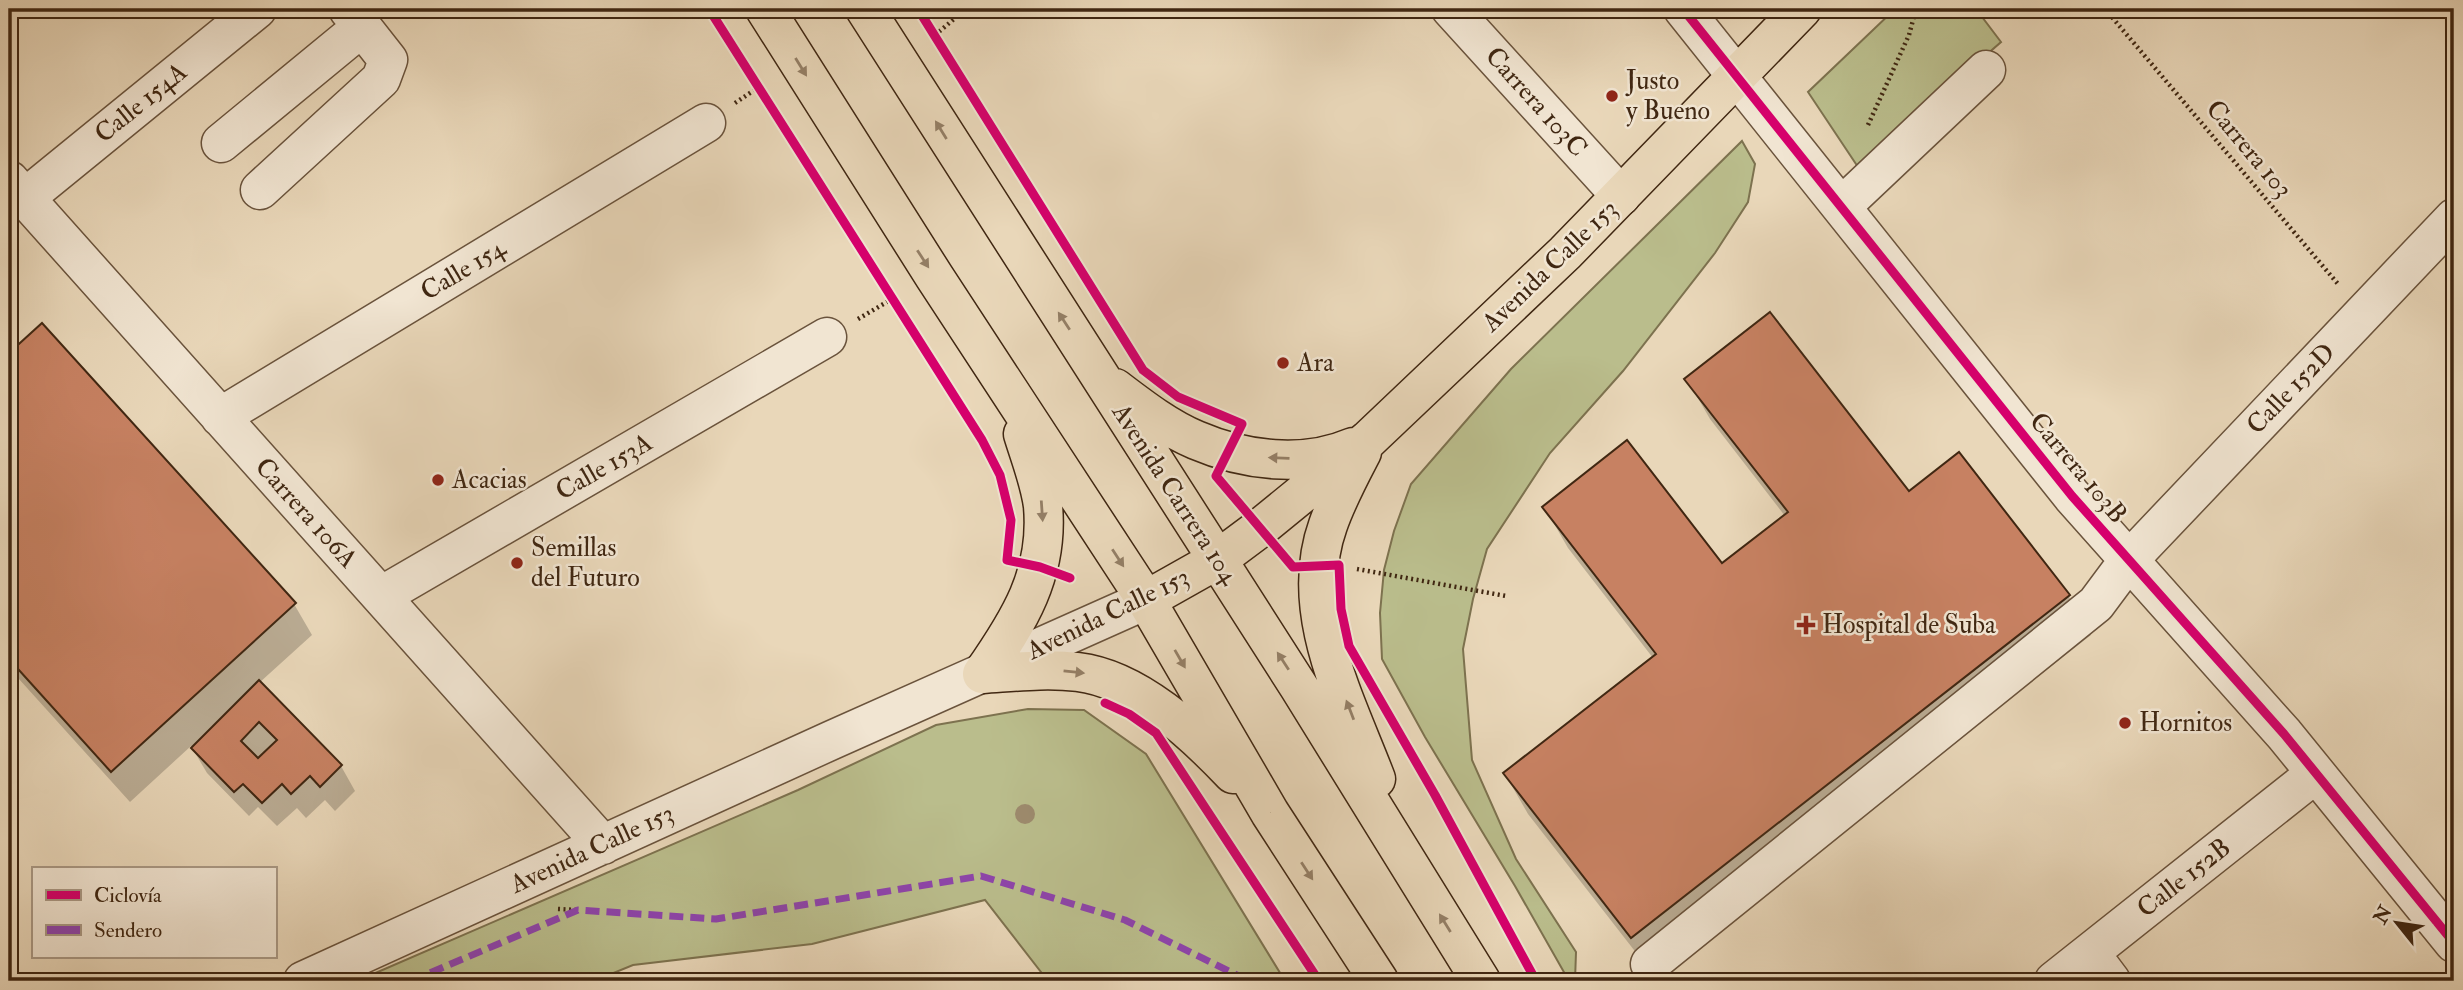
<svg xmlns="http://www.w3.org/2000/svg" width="2463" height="990" font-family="'IM FELL Double Pica',serif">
	<rect width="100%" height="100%" fill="#e9d7b9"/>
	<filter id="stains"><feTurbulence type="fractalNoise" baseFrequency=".00286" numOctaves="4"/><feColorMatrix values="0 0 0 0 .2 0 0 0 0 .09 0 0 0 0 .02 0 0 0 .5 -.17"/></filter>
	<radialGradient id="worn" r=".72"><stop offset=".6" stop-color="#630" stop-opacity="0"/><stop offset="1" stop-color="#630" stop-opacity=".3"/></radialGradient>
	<path fill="#babd8c" stroke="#7d724f" stroke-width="2" d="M1895,9H1976L2001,42L1858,167L1808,92Z
		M1742,141L1755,164L1748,202L1715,253L1623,371L1550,453L1487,549L1473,599L1463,649L1472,760L1516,859L1576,952L1575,981H1569L1515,886L1425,737L1382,659L1380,613L1384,570L1394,531L1411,484L1511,369Z
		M1028,709L1084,710L1146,754L1285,981H1048L985,900L812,944L633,965L594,981H357L798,790L936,725Z"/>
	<path fill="#0003" d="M42,325L294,604L312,635L259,683L341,766L355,791L335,811L325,800L306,818L297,808L277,826L258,807L249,816L207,773L191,746L130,802L9,668V356Z
		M1687,379L1909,493L2068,595L2091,635L1655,977L1528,814L1505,774L1653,658L1568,548L1545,508L1722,565L1785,516L1710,419Z"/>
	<path fill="#c78162" stroke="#402712" stroke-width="2" fill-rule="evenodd" d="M1770,312L1909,491L1959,452L2070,595L1631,938L1503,773L1656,654L1542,507L1627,440L1722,563L1788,512L1684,379Z
		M42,323L296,603L111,772L9,659V353Z
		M259,680L342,765L320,787L310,776L291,794L282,784L262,803L243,784L234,792L191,748ZM259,722L277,740L258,758L241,741Z"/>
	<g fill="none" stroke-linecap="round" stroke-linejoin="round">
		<g stroke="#6a533c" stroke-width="41">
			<path id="minor" d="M1451,9L1621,196
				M1683,9L2072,496L2284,734L2454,943
				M221,143L362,27
				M9,180L603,845
				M260,190L381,79L388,60L348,9
				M25,198L257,9
				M1841,207L1986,70
				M220,417L706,123
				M381,596L827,337
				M2090,953L2111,981
				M1650,964L2096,604L2128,561L2454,218
				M303,981L832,740L1146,600
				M2054,981L2315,774"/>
		</g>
		<g stroke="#402712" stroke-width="41">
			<path id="major" d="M765,9L934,276L1146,600L1270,813L1379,981
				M865,9L1299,687L1481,981
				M1115,388C1140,407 1167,428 1196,440C1245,461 1304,468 1353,447
				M1362,452C1350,475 1337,499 1328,525C1297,611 1346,700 1376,779
				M1146,600L1217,560L1260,528L1368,440L1565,253L1802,9
				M982,674C1014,672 1046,668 1078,672C1137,679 1194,733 1233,774
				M982,674C1019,621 1049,574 1043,506C1040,482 1030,457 1023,434"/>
		</g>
		<path stroke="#402712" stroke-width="4.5" stroke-dasharray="2 3.5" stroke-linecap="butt" d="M2105,9L2338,284
			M935,35L966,9
			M735,103L759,87
			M1868,125L1909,35L1916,9
			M858,319L892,299
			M1357,569L1506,596
			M558,909L578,910"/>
		<use href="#minor" stroke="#f1e5d2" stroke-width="38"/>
		<use href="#major" stroke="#e9d7b9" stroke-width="38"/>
		<path stroke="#8e44ad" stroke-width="7" stroke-dasharray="14 7" stroke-linecap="butt" d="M411,981L578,910L716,919L981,876L1125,920L1249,981"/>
		<g stroke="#f1e5d2" stroke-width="13">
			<path id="cycleway" d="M709,9L982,440L1000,475L1011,520L1007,560L1040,567L1070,578
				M918,9L1143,370L1178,397L1242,424L1216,476L1293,567L1339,565L1341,609L1349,646L1435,795L1536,981
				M1683,9L2072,496L2284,734L2454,943
				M1105,703L1129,714L1156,733L1319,981"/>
		</g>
		<use href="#cycleway" stroke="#d6006c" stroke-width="9"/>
	</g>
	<circle fill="#9d8b6e" cx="1025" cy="814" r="10"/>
	<defs><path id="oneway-solid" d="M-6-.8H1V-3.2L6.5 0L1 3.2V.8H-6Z" transform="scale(1.75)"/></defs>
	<g fill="#947f66">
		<use href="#oneway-solid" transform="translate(801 67) rotate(58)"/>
		<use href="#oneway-solid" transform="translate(941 130) rotate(-122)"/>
		<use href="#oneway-solid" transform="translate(923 259) rotate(57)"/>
		<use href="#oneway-solid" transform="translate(1064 321) rotate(-123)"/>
		<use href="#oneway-solid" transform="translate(1279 458) rotate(-178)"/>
		<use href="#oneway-solid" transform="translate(1042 511) rotate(86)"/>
		<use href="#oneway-solid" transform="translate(1118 558) rotate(57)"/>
		<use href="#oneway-solid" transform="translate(1180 659) rotate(60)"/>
		<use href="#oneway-solid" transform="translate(1283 661) rotate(-123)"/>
		<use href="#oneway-solid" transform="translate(1074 672) rotate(6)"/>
		<use href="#oneway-solid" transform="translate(1350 710) rotate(-111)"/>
		<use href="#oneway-solid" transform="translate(1307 871) rotate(57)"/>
		<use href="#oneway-solid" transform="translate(1445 923) rotate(-122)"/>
	</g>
	<g fill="#8f2418" stroke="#f1e5d2" stroke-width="2.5">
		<circle cx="1612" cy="96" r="7"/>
		<circle cx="1283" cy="363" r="7"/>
		<circle cx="438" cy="480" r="7"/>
		<circle cx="517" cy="563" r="7"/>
		<path d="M1802.5 614.5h7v7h7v7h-7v7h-7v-7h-7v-7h7z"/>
		<circle cx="2125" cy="723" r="7"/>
	</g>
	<g text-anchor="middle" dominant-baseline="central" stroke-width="5" stroke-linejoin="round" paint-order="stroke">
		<g font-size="26" fill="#402712" stroke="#f1e5d2" text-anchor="start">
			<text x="1626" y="81">Justo<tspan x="1626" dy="30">y Bueno</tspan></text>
			<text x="1297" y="363">Ara</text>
			<text x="452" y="480">Acacias</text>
			<text x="531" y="548">Semillas<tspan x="531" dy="30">del Futuro</tspan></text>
			<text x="1822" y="625">Hospital de Suba</text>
			<text x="2139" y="723">Hornitos</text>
		</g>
		<g font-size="26" fill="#402712" stroke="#f1e5d2">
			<text transform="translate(1536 102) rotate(48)">Carrera 103C</text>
			<text transform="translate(141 103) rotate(-39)">Calle 154A</text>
			<text transform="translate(2249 149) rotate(50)">Carrera 103</text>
			<text transform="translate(1550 266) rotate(-44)">Avenida Calle 153</text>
			<text transform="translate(463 270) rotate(-31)">Calle 154</text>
			<text transform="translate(2291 389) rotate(-46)">Calle 152D</text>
			<text transform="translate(604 467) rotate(-30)">Calle 153A</text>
			<text transform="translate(2078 468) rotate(50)">Carrera 103B</text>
			<text transform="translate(1175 494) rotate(57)">Avenida Carrera 104</text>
			<text transform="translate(306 513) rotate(48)">Carrera 106A</text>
			<text transform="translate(1108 614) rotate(-26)">Avenida Calle 153</text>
			<text transform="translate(592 849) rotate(-25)">Avenida Calle 153</text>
			<text transform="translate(2184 878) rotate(-38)">Calle 152B</text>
		</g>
	</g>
	<rect width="2463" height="990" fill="none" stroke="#e9d7b9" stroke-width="35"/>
	<rect x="10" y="10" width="2442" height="969" fill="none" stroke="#402712" stroke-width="3.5"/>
	<rect x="18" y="18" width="2428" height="955" fill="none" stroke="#402712" stroke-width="2"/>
	<rect x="32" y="867" width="245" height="91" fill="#f1e5d2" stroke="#aa9985" stroke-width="2"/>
	<rect x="46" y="890" width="35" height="10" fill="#d6006c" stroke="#aa9985" stroke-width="2"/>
	<text x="94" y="902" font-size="21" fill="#402712">Ciclovía</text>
	<rect x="46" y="925" width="35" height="10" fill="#8e44ad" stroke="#aa9985" stroke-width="2"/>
	<text x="94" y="937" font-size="21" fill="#402712">Sendero</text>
	<g transform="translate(2397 923) rotate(300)" stroke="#f1e5d2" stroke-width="5" paint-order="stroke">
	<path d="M0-5L12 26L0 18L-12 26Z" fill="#402712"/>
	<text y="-10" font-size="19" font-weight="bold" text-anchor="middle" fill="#402712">N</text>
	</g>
	<rect width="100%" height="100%" filter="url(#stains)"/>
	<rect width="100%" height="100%" fill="url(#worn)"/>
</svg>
